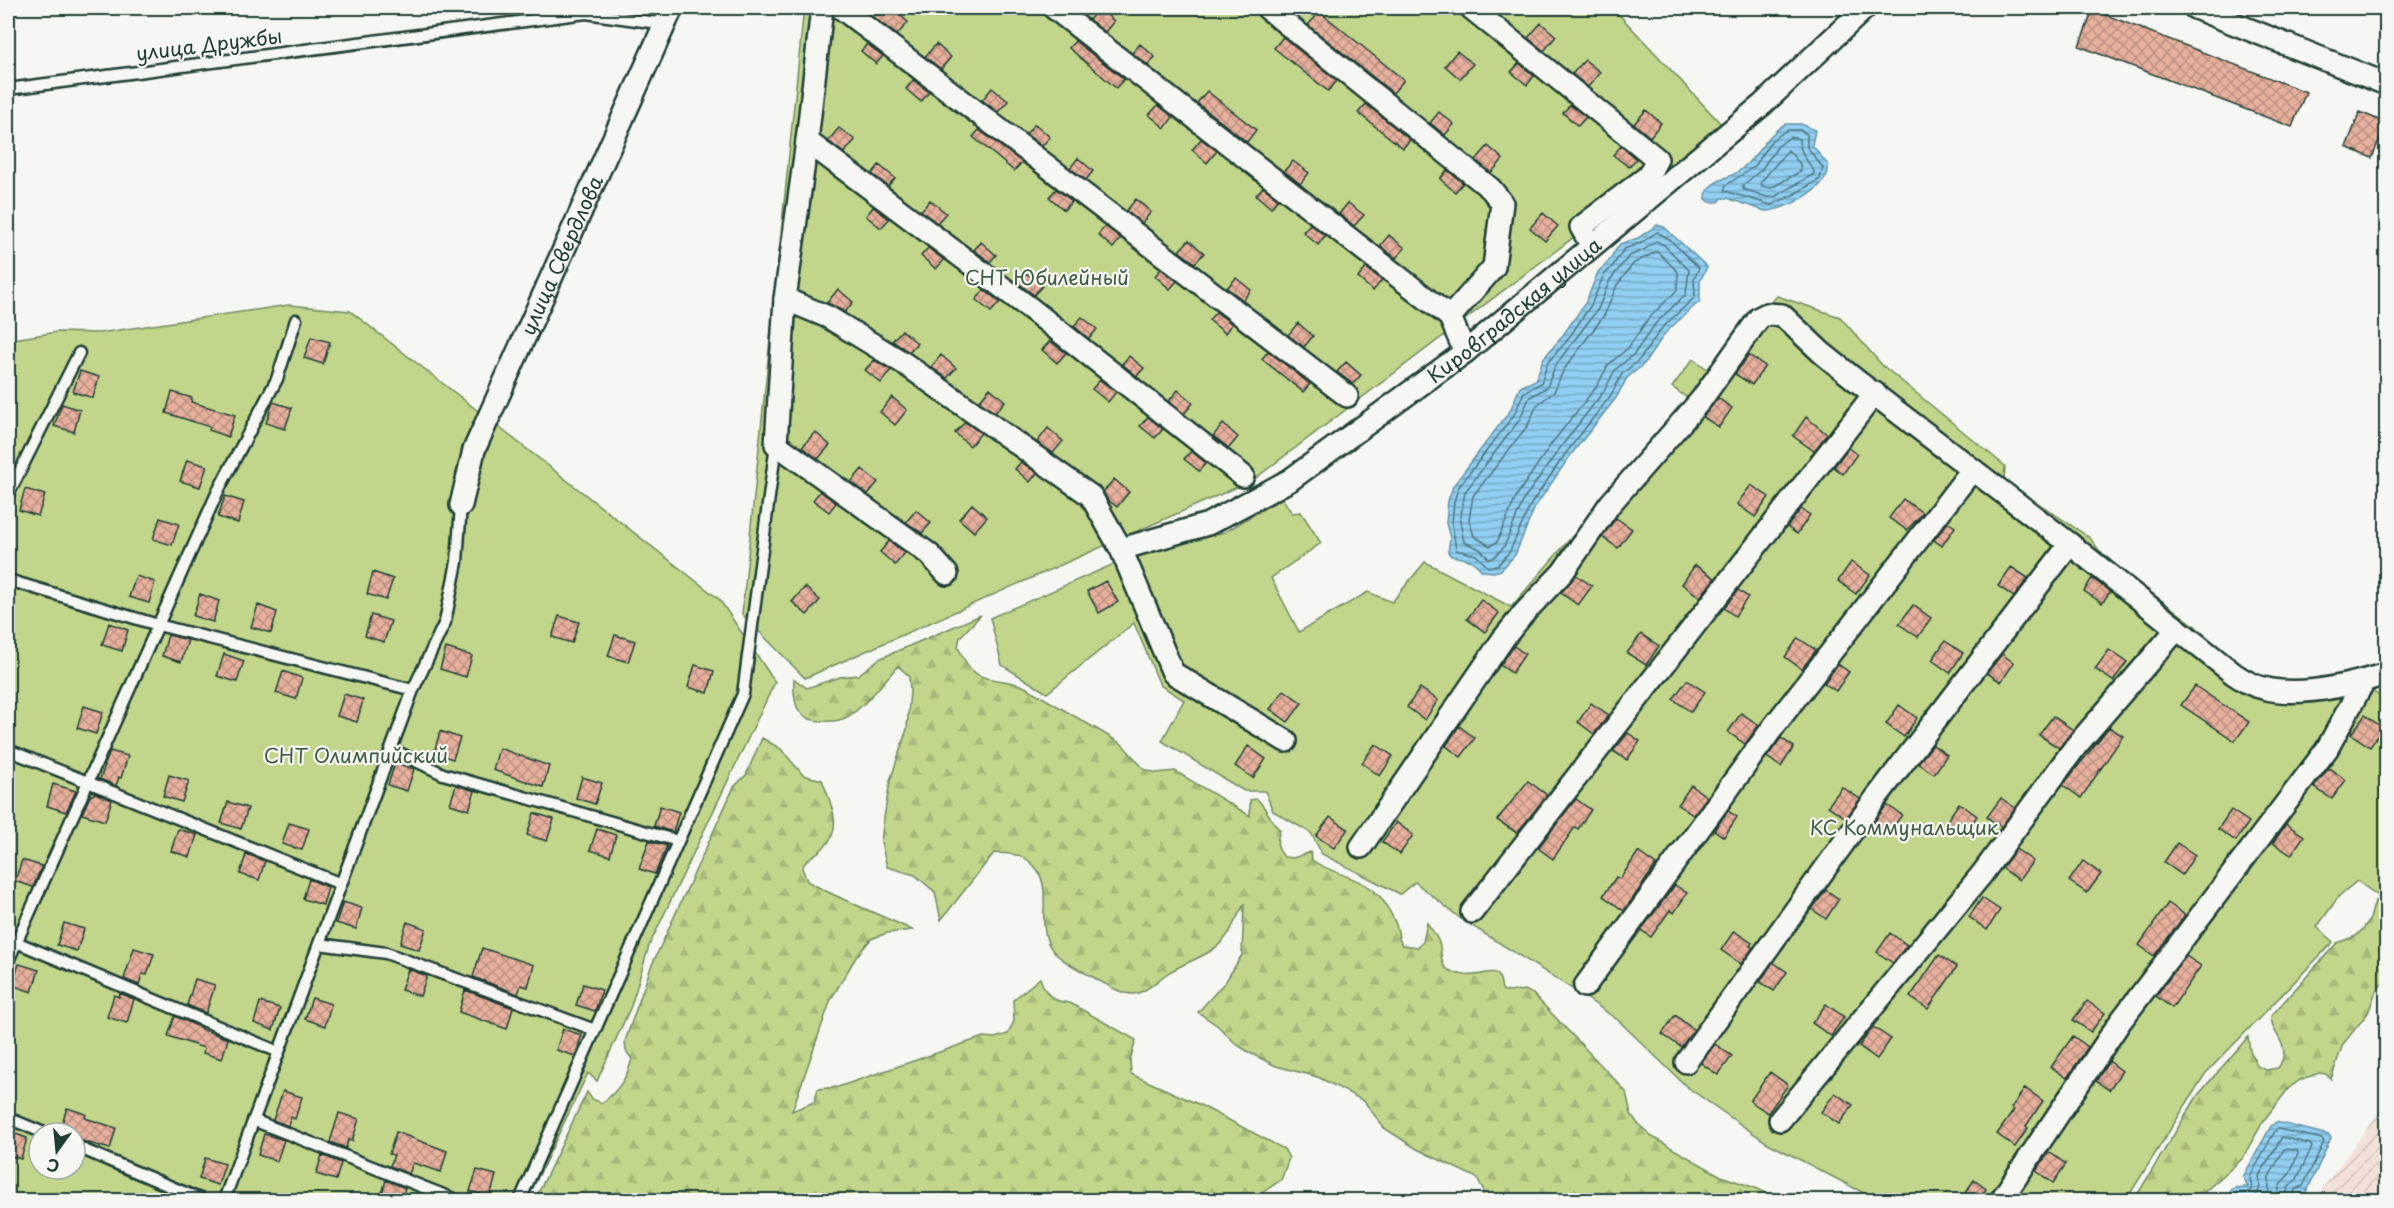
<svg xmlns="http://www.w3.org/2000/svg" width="2394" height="1208" font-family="'Playpen Sans',sans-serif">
	<defs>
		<pattern id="industrial-furrows" width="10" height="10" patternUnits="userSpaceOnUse" patternTransform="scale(1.5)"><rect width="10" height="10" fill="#f2e1d8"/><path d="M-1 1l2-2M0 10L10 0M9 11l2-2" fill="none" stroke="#cfc2ba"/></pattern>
		<pattern id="forest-firs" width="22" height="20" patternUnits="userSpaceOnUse" patternTransform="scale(1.5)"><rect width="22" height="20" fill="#c1d68b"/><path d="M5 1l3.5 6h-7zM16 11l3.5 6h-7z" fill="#a5b979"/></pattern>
		<pattern id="water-rules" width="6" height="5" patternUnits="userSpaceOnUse" patternTransform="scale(1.5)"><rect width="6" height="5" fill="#91cef1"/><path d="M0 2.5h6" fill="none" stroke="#76a8c4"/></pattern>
		<pattern id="building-cross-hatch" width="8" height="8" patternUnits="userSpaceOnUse" patternTransform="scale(1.5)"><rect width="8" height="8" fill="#e7b09d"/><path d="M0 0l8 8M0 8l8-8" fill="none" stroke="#bb9081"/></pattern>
	</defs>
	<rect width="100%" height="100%" fill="#f6f6f2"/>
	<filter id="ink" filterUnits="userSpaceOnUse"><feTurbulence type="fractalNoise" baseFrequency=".0167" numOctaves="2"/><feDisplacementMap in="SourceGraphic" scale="12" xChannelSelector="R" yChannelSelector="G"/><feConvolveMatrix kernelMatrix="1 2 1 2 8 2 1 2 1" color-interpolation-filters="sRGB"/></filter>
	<g filter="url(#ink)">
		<path fill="url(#industrial-furrows)" d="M2386,1103V1200H2314Z"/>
		<path fill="url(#forest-firs)" stroke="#708a60" stroke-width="1.5" d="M981,615L960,637L958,647C977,692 992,672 1025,687L1122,744L1144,769L1156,773L1175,771L1250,816V800L1257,799C1267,808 1270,821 1280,830C1276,842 1276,847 1284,857L1293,858L1311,852L1312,860C1334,876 1368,877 1384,902C1389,910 1395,919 1397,928C1399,934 1398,939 1402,945L1418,947L1423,942L1427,923C1431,929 1437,935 1439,943C1443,953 1438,966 1451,971C1457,974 1468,976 1474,975C1492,974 1499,964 1502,990L1509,992L1525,990L1533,994L1619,1084L1626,1092L1631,1114L1638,1124L1654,1138L1721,1176L1758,1189L1780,1200H1481L1484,1191L1477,1178L1417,1149L1384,1128L1364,1101L1318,1077L1276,1066L1250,1053L1236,1044L1218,1026L1198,1012L1226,981L1242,955L1244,905C1237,915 1233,928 1226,937C1212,956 1186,961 1168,973C1157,980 1146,993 1133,994C1118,994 1100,980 1087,974C1073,966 1055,958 1048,943C1038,920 1051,893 1038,871C1027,854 1012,853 994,853L941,920L935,892L915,875L887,867L881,842L884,818L890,781L907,729L910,691L909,676L898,666C882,683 868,703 849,716C842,720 831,722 822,721C796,720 793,703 794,679L807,688L840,677L858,675L879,659Z
			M762,738L781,749L803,775L822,780C830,802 845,829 823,848C814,857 809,855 802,868L807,881C840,900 877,913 912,930L887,933L871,939L856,957L831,999L792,1111L814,1102L818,1089L838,1087L983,1037L995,1038L1008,1034L1014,1021L1013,1000L1040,978C1045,994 1052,1002 1070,1003L1136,1040L1130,1060L1131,1074L1200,1105L1284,1149L1289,1158L1281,1180L1251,1200H535L587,1092L592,1099L602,1103C618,1091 627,1078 632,1059L626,1051L625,1041L651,967L734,787L746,775Z
			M2375,901L2382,905L2386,904V983H2383L2376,991L2368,1013L2343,1044L2331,1079L2326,1074L2319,1073L2300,1080L2289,1088L2264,1120L2242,1159L2201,1195L2199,1200H2134L2198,1095L2248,1037L2250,1050L2257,1066L2266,1070L2278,1068C2294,1044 2271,1037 2271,1016L2337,943L2356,936L2363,929L2370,919Z"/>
		<path fill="#c1d68b" stroke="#708a60" stroke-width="1.5" fill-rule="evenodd" d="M804,8H1613L1722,125L1253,480L805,678L742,614Z
			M1777,296L1840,317L1882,365L2005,466L2004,480L2090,538L2105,558L2193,624L2241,668L2270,682H2376L2374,692L2386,701V897L2384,900L2357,881L2339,896L2317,927L2333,942L2205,1074L2126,1200H1877L1766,1142L1687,1087L1619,1021L1579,993L1461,919L1415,882L1400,894L1322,854L1311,833L1273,811L1265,791H1244L1162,741L1184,700L1160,685L1134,623L1047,693L1002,665L990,618L1144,551L1225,532L1282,498L1292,513L1301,512L1321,543L1271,578L1299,632L1368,592L1392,602L1425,562L1511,607L1690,400L1672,387L1693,359L1709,370Z
			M289,305L350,311L719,599L775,682L649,946L631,1006L597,1081L588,1073L527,1200H8V340L57,332L99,333ZM39,1133H75V1169H39Z"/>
		<path fill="url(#water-rules)" stroke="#6394a5" stroke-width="1.5" d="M1785,124H1801L1815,130L1812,145L1828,165C1832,188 1784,211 1765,211L1727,198H1722L1719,202H1710L1706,199C1704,182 1728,179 1739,171C1758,157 1764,137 1785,124Z
			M1657,225L1664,227L1707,267L1700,281V301L1666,332L1644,364L1627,378L1616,398L1570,456L1535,507L1515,555L1501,570L1494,572L1482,571C1472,558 1466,559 1451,556L1448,552L1450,538L1446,523L1448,501L1453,486L1510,411L1520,387L1536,380L1543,359L1561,338L1586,302L1598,272L1607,263L1620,244L1638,238Z
			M2276,1122L2329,1135L2331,1138L2308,1189L2305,1193H2301L2297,1200H2228C2229,1186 2236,1187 2248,1187L2243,1177L2271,1126Z"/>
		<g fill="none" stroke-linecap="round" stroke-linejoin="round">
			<path stroke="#4d7780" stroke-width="1.5" d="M1787,130H1800L1807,134V147L1823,168L1820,179L1791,196L1771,205L1725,191V186L1755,166L1772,140Z
				M1790,137L1799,139C1799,151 1807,161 1814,171V174L1774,197H1767L1743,189V185L1761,170L1778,146Z
				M1788,150L1800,164L1801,171L1771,188L1762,186L1761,182Z
				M1657,232L1669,239L1699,268L1694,279L1695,297L1662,328L1640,359L1622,374L1611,395L1566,453L1531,504L1510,551L1498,565L1488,567L1476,555L1456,550L1452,522L1454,502L1458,488L1514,415L1524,392L1541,383L1548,362L1566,342L1591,305L1604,275L1612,267L1624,249L1641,243Z
				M1656,241L1664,245L1689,270L1686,294L1656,323L1634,354L1615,370L1604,391L1560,448L1524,499L1504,547L1493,558L1489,559L1480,549L1464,542L1460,521L1465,492L1520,419L1529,398L1547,387L1555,366L1598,309L1610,280L1629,256L1644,250Z
				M1656,252L1659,253L1678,272L1677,290L1648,319L1628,348L1608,365L1597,386L1552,443L1517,495L1497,542L1490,546L1474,536L1469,520L1473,496L1528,425L1537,405L1554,392L1563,371L1605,314L1617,285L1634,263Z
				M2233,1200L2236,1193H2247L2252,1189L2250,1177L2275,1131L2278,1129L2322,1139L2324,1142L2303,1186L2295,1190L2292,1200
				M2242,1200C2258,1200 2262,1190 2259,1176L2282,1137L2310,1144L2312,1147L2297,1179L2288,1188L2285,1200
				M2264,1200L2269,1191V1177L2284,1149L2297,1150L2298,1154L2290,1173L2280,1185L2276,1200"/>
		</g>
		<path fill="url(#building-cross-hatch)" stroke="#1f3d34" stroke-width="1.5" d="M861,8H891L908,22L897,35Z
			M1099,8L1114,21L1105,32L1089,20Z
			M2093,10L2306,92L2292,127L2079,46Z
			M1320,12L1404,80L1393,93L1308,25Z
			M1541,23L1556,36L1544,51L1528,38Z
			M1283,37L1337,81L1328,91L1274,48Z
			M1075,41L1124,79L1116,88L1069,48Z
			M867,44L883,56L876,64L861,51Z
			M936,44L951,57L941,69L925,57Z
			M1140,44L1155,57L1148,65L1132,53Z
			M1457,51L1473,64L1460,79L1445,66Z
			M1585,60L1600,72L1588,87L1572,74Z
			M1519,63L1534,76L1527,85L1511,72Z
			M913,80L929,92L921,102L906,89Z
			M992,88L1008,101L998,112L982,100Z
			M1207,91L1256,130L1247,142L1197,103Z
			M1366,104L1410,140L1403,148L1358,113Z
			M1158,105L1173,117L1165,128L1149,115Z
			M1570,105L1586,117L1578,126L1563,113Z
			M1646,110L1661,123L1650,137L1634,124Z
			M1439,112L1454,124L1445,135L1430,123Z
			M2360,112L2386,123L2372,158L2346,147Z
			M1035,124L1050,137L1042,146L1026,134Z
			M839,128L855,140L844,153L828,141Z
			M979,130L1022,162L1014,171L973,137Z
			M1201,139L1217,151L1207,163L1192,150Z
			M1488,146L1503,159L1491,173L1476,160Z
			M1621,146L1636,159L1629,167L1613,155Z
			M1078,158L1093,171L1086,180L1070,168Z
			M1293,161L1309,173L1300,184L1284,171Z
			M879,165L895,178L888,186L872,174Z
			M1447,170L1463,183L1455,192L1440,179Z
			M1263,187L1278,199L1271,208L1256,195Z
			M1056,189L1072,201L1064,210L1049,197Z
			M1136,199L1151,212L1142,223L1126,211Z
			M930,200L946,213L937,223L921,211Z
			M1348,203L1364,215L1354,226L1339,214Z
			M873,207L889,219L881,228L866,216Z
			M1543,213L1558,226L1545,241L1530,228Z
			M1310,224L1325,236L1318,245L1303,232Z
			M1105,226L1121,238L1113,248L1098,235Z
			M1389,235L1405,248L1396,258L1380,246Z
			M1189,240L1204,253L1195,263L1179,251Z
			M981,242L996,255L990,262L974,250Z
			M928,248L944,260L936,269L921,256Z
			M1366,268L1382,280L1373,291L1358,278Z
			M1161,269L1177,281L1170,289L1155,276Z
			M1026,273L1042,286L1034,295L1018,283Z
			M1236,278L1251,290L1243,300L1227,288Z
			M838,289L853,302L845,312L827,303Z
			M984,290L1000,302L991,312L976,300Z
			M1216,312L1232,324L1225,333L1209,320Z
			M1082,317L1097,329L1089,339L1074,326Z
			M1298,323L1313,336L1304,347L1288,335Z
			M902,330L917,343L909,352L892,341Z
			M311,337L330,342L323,364L304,358Z
			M1050,341L1066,353L1057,363L1042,350Z
			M1268,351L1310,384L1303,392L1262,359Z
			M941,355L956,368L947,378L931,367Z
			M1749,355L1765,366L1752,385L1735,374Z
			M1129,356L1144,368L1137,376L1122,364Z
			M874,360L891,370L881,383L865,370Z
			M1346,362L1361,375L1353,384L1337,372Z
			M80,371L99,377L93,398L73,392Z
			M1100,380L1116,392L1108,402L1092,389Z
			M990,388L1005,401L995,413L979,401Z
			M1178,390L1193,403L1184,414L1169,401Z
			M172,392L192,398L191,402L235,415L228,437L209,430L210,427L166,413Z
			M892,397L907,410L895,425L880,412Z
			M1718,398L1732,408L1719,427L1703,417Z
			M273,402L292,408L285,429L266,423Z
			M62,404L80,410L74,432L54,426Z
			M1148,417L1163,429L1155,438L1140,426Z
			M1806,417L1827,434L1814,451L1793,436Z
			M965,422L981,433L970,446L955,433Z
			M1223,424L1238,437L1229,448L1213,436Z
			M1048,428L1063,441L1053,453L1037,442Z
			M815,432L830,445L818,459L802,447Z
			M1848,448L1857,454L1843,474L1834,467Z
			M1191,451L1206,463L1199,471L1184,459Z
			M187,460L207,466L200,487L180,481Z
			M1021,462L1037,473L1030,482L1015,469Z
			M862,469L878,482L868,494L851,482Z
			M1114,479L1129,492L1117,507L1108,500L1103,492Z
			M1751,485L1769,497L1755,517L1737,504Z
			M25,489L45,495L38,516L19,510Z
			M820,491L836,503L829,512L813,500Z
			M225,496L244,502L238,523L218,517Z
			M1903,499L1923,513L1907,530L1889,518Z
			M972,504L987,517L974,532L959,519Z
			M1801,509L1810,515L1797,534L1787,527Z
			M916,510L931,523L922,533L906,522Z
			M160,518L179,524L172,545L153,539Z
			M1616,518L1632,529L1618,548L1602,537Z
			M1948,522L1955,527L1942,546L1934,540Z
			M889,541L905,553L895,565L880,552Z
			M1851,562L1870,575L1856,594L1838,581Z
			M1695,565L1715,578L1700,597L1682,584Z
			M2011,567L2028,578L2014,597L1998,586Z
			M373,572L393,579L386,600L367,594Z
			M1576,575L1592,586L1578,605L1561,593Z
			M136,576L155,582L149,603L129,597Z
			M2092,578L2110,592L2102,603L2084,591Z
			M1106,581L1118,602L1099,613L1087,591Z
			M805,587L820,600L807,615L792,602Z
			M1738,590L1748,597L1735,616L1724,608Z
			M200,594L219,601L213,622L193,616Z
			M1481,600L1499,613L1485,632L1467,619Z
			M258,605L277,612L271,633L251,627Z
			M1913,605L1931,618L1918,637L1899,624Z
			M371,615L391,621L384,642L365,636Z
			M559,616L579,622L572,643L552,637Z
			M109,623L128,630L122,651L102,645Z
			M1641,634L1659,646L1646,665L1627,653Z
			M168,635L188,640L181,662L162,656Z
			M615,635L635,641L628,662L608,656Z
			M1798,638L1816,650L1802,669L1785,657Z
			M1945,641L1963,653L1950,673L1932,660Z
			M1514,646L1525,654L1512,673L1500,665Z
			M446,648L472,656L466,677L440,669Z
			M2109,650L2127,662L2113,681L2095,669Z
			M224,654L244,661L237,682L217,676Z
			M2002,654L2014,663L2001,682L1987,673Z
			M1838,664L1849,672L1836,691L1824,683Z
			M695,665L714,671L708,693L688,687Z
			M283,671L302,678L296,699L276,693Z
			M1687,680L1705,692L1691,712L1673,699Z
			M2195,686L2249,722L2235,741L2181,705Z
			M1420,688L1438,700L1425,720L1407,707Z
			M1284,690L1302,703L1288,722L1270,709Z
			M344,694L363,700L357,722L337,716Z
			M1591,703L1609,715L1594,734L1578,722Z
			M1899,705L1917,718L1904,737L1886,724Z
			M84,706L103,712L96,734L77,728Z
			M1741,713L1759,725L1745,744L1728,732Z
			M2365,715L2383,728L2370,747L2351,734Z
			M2053,716L2073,730L2059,748L2039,735Z
			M1459,726L1475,738L1461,757L1446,746Z
			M2109,727L2123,736L2081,798L2063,785Z
			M440,731L460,738L453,759L434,753Z
			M1628,733L1640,741L1627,760L1613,751Z
			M1781,738L1794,747L1781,767L1767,757Z
			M1375,744L1393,756L1380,776L1362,763Z
			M1933,745L1947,755L1934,774L1918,763Z
			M1248,746L1266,759L1253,778L1235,766Z
			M499,748L549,766L543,787L493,770Z
			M110,751L128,756L121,778L119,777L116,786L100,779Z
			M395,763L414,769L407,791L388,785Z
			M2329,768L2346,780L2332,799L2314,787Z
			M169,775L189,781L182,802L163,796Z
			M582,777L602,783L595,804L576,798Z
			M1528,781L1547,795L1517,833L1497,820Z
			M53,784L76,791L66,812L47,806Z
			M456,785L475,791L469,810L450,804Z
			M1691,785L1707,797L1693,815L1678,805Z
			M1842,787L1860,799L1846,818L1828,806Z
			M95,793L112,800L105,821L82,814L90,796Z
			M2001,798L2015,808L2001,827L1987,817Z
			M1576,799L1591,810L1578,829L1575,827L1553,859L1538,848Z
			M228,802L248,808L241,829L221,823Z
			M1959,803L1977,816L1964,835L1946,822Z
			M1887,805L1902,815L1888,834L1873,823Z
			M660,806L679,812L673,832L654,826Z
			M2231,810L2249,822L2236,841L2218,829Z
			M1728,811L1737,817L1724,837L1714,830Z
			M534,813L554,819L547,841L527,835Z
			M1330,817L1348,829L1334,848L1316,836Z
			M1396,822L1413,835L1400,854L1382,842Z
			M289,823L309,829L302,850L282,844Z
			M2286,824L2304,836L2291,855L2273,843Z
			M178,829L197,835L190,857L171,851Z
			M597,829L616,835L610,856L590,850Z
			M649,841L667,846L655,874L639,869Z
			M2177,843L2195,855L2182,875L2164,862Z
			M2016,849L2033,861L2019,880L2002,868Z
			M1638,852L1656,865L1624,911L1603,896L1616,877L1620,879Z
			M246,854L265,861L259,880L240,874Z
			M22,860L42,866L33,887L15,881Z
			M2083,861L2101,874L2087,893L2069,881Z
			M309,879L328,887L323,905L303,899Z
			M1675,885L1687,893L1674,913L1670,910L1651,937L1641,930Z
			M1826,890L1839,899L1826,919L1812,909Z
			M1982,898L2000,910L1987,930L1969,917Z
			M343,902L362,908L356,929L336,923Z
			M2168,903L2185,915L2154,956L2139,945Z
			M407,922L426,929L419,950L400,944Z
			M64,923L84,929L77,951L57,945Z
			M1734,931L1752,943L1750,946L1753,948L1741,964L1721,950Z
			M1890,933L1907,945L1893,963L1877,952Z
			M134,948L154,954L147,975L142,974L139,985L124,979Z
			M482,948L534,965L528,987L521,985L518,994L473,977Z
			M1939,955L1957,967L1928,1009L1910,997Z
			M2186,956L2201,966L2172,1008L2156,996Z
			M1773,962L1787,972L1774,991L1760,982Z
			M19,964L39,970L32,992L12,985Z
			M408,969L427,976L420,996L401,990Z
			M195,979L215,985L206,1013L187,1005Z
			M583,984L602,990L595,1011L576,1005Z
			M465,990L513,1008L507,1029L459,1012Z
			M120,993L134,999L127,1023L107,1017L114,995L119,997Z
			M312,998L331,1004L325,1026L305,1019Z
			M2087,1001L2105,1013L2091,1032L2073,1020Z
			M260,1002L280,1008L273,1030L254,1023Z
			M1826,1004L1844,1017L1831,1036L1812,1023Z
			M1675,1015L1694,1030L1681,1047L1662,1034Z
			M175,1016L201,1028V1029L228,1039L222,1059L203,1053L204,1048L168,1036Z
			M1873,1027L1891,1039L1877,1059L1859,1046Z
			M563,1029L582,1035L575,1056L556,1050Z
			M2073,1036L2088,1047L2067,1078L2051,1067Z
			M1715,1044L1732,1056L1718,1075L1701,1063Z
			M2109,1061L2122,1071L2109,1090L2096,1081Z
			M1770,1072L1788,1085L1768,1113L1750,1101Z
			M2025,1088L2043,1101L2026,1126L2028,1128L2015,1147L1997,1134L2014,1110L2011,1108Z
			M283,1091L302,1097L295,1119L291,1117L288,1126L273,1120Z
			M1835,1093L1853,1105L1839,1124L1821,1112Z
			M67,1108L86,1114L85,1118L116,1128L110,1149L75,1139V1133L60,1129Z
			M339,1113L359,1119L352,1141L348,1140L346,1148L330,1142Z
			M8,1131L27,1138L21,1159L8,1155Z
			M396,1132L447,1151L441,1172L413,1163L409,1174L390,1166L394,1155L389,1154Z
			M264,1134L284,1140L277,1161L258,1155Z
			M2049,1152L2066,1164L2053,1183L2036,1171Z
			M322,1155L341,1163L336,1180L316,1174Z
			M205,1158L225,1164L218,1185L199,1179Z
			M477,1170L496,1175L490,1197L470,1191Z
			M386,1180L405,1188L401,1200H380Z
			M1974,1180L1986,1189L1978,1200H1960Z"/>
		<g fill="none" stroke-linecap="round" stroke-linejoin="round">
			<g stroke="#1f3d34" stroke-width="15">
				<path id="lane" d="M8,89L586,13L665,24
					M8,495L79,353
					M8,580L158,625L413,690
					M391,749L443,774L678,841
					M8,750L341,884
					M16,942L279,1052
					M319,944L386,953L595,1030
					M8,961L218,491L277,379L296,320
					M8,1118L44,1133
					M253,1120L456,1200
					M75,1146L202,1200
					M224,1200L413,690L445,622L457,562L461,505
					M520,1200L743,694L776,444"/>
			</g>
			<g stroke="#1f3d34" stroke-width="26">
				<g id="street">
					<path d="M822,8L807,141L785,299L776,444L929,554L947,574"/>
					<path d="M841,8L1347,396"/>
					<path d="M1054,8L1450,317"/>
					<path d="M1267,8L1491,189L1502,203L1494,267L1450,317L1465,352"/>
					<path d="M1471,8L1657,159L1648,176L1581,227L1592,246"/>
					<path d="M2195,8L2386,84"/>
					<path d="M807,141L1031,309L1243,476"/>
					<path d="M785,299L828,317L905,364L1091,496L1121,549L1173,673L1286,741"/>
					<path id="s1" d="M461,505L474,450L672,8"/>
					<path id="s2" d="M1121,549L1208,524L1290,480L1465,352L1763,104L1865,8"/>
					<path d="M1361,847L1503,639L1524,613L1563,572L1610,504L1701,400L1759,318L1767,314L1782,315L1822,353L1857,381L2070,544L2234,674C2243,680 2252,686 2263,688C2300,698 2351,685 2386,674"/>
					<path d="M1472,912L1875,393"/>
					<path d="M1585,986L1774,726L1972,470"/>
					<path d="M1686,1062L1876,798L2070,544"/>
					<path d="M1780,1120L1982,874L2076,746L2177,629"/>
					<path d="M2001,1200L2120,1022L2327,749L2364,681"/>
				</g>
			</g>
			<use href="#lane" stroke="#f6f6f2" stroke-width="10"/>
			<use href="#street" stroke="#f6f6f2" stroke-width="21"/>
		</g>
	</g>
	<g text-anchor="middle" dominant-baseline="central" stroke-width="4.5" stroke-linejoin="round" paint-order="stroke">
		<g font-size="20" fill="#1f3d34" stroke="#f6f6f2">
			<text transform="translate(209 44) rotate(-7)">улица Дружбы</text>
			<text stroke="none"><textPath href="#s1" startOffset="270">улица Свердлова</textPath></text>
			<text stroke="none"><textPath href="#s2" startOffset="465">Кировградская улица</textPath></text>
		</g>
		<g font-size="20" fill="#3f5c45" stroke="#f6f6f2">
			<text x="1047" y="277">СНТ Юбилейный</text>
			<text x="356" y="755">СНТ Олимпийский</text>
			<text x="1904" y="827">КС Коммунальщик</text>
		</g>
	</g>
	<rect width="2394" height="1208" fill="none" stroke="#f6f6f2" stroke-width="30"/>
	<rect x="15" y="15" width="2364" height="1178" fill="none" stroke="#1f3d34" stroke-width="2" filter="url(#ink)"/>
	<g transform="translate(57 1151) rotate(195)"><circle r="28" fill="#f6f6f2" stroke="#a0aca6" stroke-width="1.5"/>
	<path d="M0-4.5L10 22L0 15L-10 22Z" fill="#1f3d34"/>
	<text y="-9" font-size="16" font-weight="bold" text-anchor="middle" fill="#1f3d34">С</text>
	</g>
</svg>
